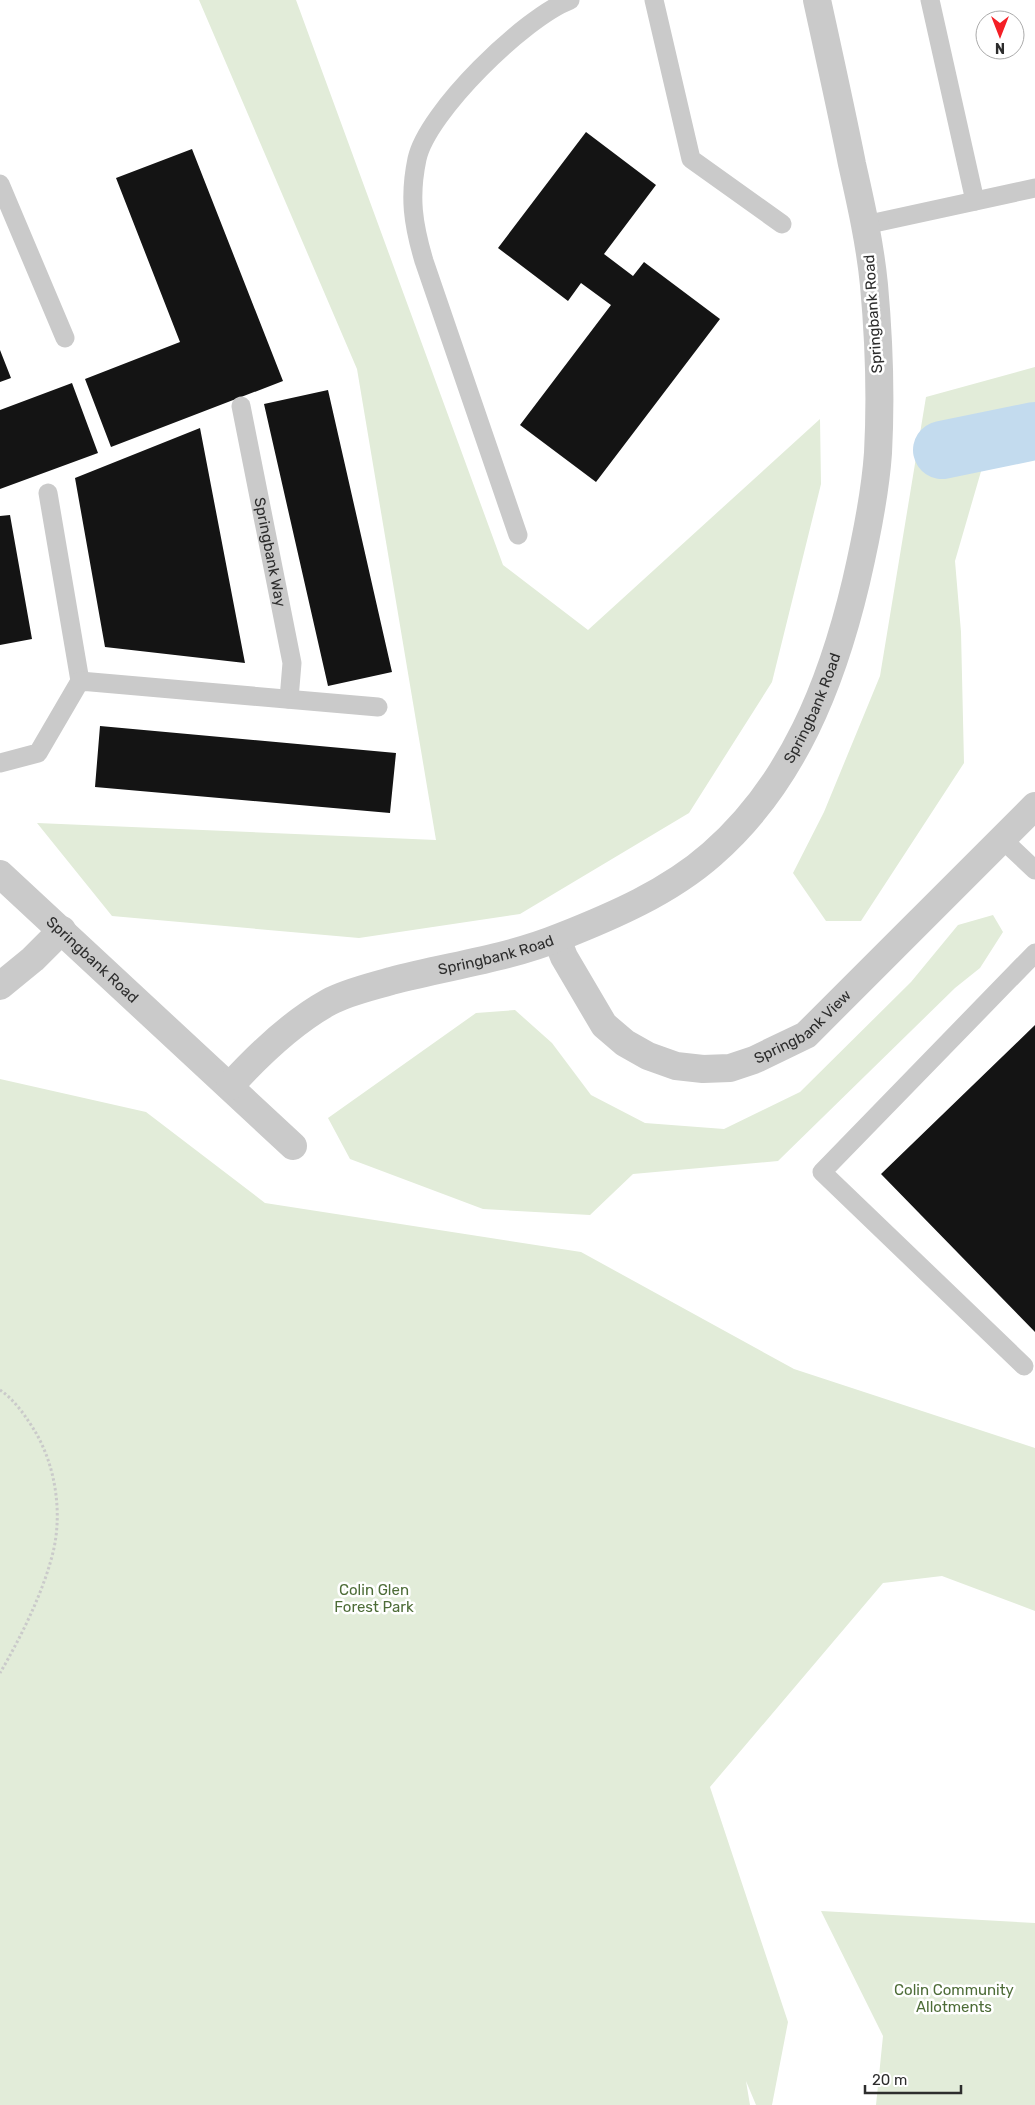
<svg xmlns="http://www.w3.org/2000/svg" width="1035" height="2105" font-family="Rubik,sans-serif">
	<rect width="100%" height="100%" fill="#fff"/>
	<path fill="#e2ecd9" d="M199,0H296L503,565L588,630L820,419L821,484L772,682L689,813L520,914L359,938L112,916L37,823L436,840L357,369Z
		M1035,367V458L982,468L955,561L961,632L964,763L861,921H826L793,873L824,812L880,676L926,397Z
		M993,915L1003,932L980,968L955,988L778,1161L633,1174L590,1215L483,1209L350,1159L328,1118L476,1013L515,1010L552,1043L591,1095L645,1123L724,1129L800,1092L911,982L958,925Z
		M0,1079L146,1112L265,1203L581,1252L794,1369L1035,1448V1611L942,1576L883,1583L710,1787L788,2022L772,2105H756L746,2081L750,2105H0Z
		M821,1911L1035,1923V2105H876L883,2036Z"/>
	<g fill="none" stroke-linecap="round" stroke-linejoin="round">
		<path stroke="#c3dbee" stroke-width="58" d="M942,450L1035,431"/>
	</g>
	<path fill="#141414" d="M586,132L656,185L604,254L633,276L644,262L720,319L596,482L520,425L611,305L581,283L568,301L498,248Z
		M192,149L283,381L111,447L85,379L180,342L116,178Z
		M0,350L11,378L0,382Z
		M72,383L98,453L0,489V410Z
		M328,390L392,672L328,686L264,404Z
		M200,428L245,663L105,647L75,478Z
		M10,515L32,639L0,645V516Z
		M100,726L396,753L390,813L95,787Z
		M1035,1025V1332L881,1174Z"/>
	<g fill="none" stroke-linecap="round" stroke-linejoin="round">
		<path stroke="#cacaca" stroke-width="3" stroke-dasharray="2.5 2.5" stroke-linecap="butt" d="M0,1390C15,1400 27,1418 36,1433C55,1466 62,1510 54,1548C45,1589 21,1637 0,1673"/>
		<g stroke="#cacaca" stroke-width="19">
			<path d="M654,0L691,159L782,224"/>
			<path d="M930,0L975,201"/>
			<path d="M0,184L65,338"/>
			<path d="M865,225L1035,188"/>
			<path id="s1" d="M241,406L292,663L289,699"/>
			<path d="M48,493L80,681"/>
			<path d="M518,535L424,261C413,224 409,197 417,159C427,112 525,17 570,0"/>
			<path d="M0,763L38,753L80,681L378,707"/>
			<path d="M1002,839L1035,870"/>
			<path d="M1024,1366L822,1172L1035,953"/>
		</g>
		<g stroke="#cacaca" stroke-width="28">
			<path id="s2" d="M0,874L293,1146"/>
			<path id="s3" d="M557,939L564,957L604,1025L625,1043L648,1056L676,1066L703,1069L730,1068L754,1060L806,1035L1035,806"/>
			<path d="M0,986L33,959L62,930"/>
			<path id="s4" d="M230,1086C259,1054 291,1023 329,1002C348,992 371,987 391,981C447,966 506,959 560,937C613,916 669,892 712,854C793,783 832,683 856,582C866,539 875,496 878,453C881,397 879,340 874,285C870,244 861,204 852,164C841,109 829,55 817,0"/>
		</g>
	</g>
	<g text-anchor="middle" dominant-baseline="central" stroke-width="5" stroke-linejoin="round" paint-order="stroke">
		<g font-size="15" fill="#2d2d2d" stroke="#fff">
			<text transform="translate(873 314) rotate(-94)">Springbank Road</text>
			<text stroke="none"><textPath href="#s1" startOffset="149">Springbank Way</textPath></text>
			<text stroke="none"><textPath href="#s4" startOffset="724">Springbank Road</textPath></text>
			<text stroke="none"><textPath href="#s4" startOffset="304">Springbank Road</textPath></text>
			<text stroke="none"><textPath href="#s2" startOffset="126">Springbank Road</textPath></text>
			<text stroke="none"><textPath href="#s3" startOffset="321">Springbank View</textPath></text>
		</g>
		<g font-size="15" fill="#4d6c37" stroke="#fff">
			<text x="374" y="1590">Colin Glen<tspan x="374" dy="17">Forest Park</tspan></text>
			<text x="954" y="1990">Colin Community<tspan x="954" dy="17">Allotments</tspan></text>
		</g>
	</g>
	<g transform="translate(1000 35) rotate(180)"><circle r="24" fill="#ffffff" stroke="#ababab"/>
	<path d="M0-4L9 19L0 12L-9 19Z" fill="#f41f25"/>
	<text y="-8" font-size="14" font-weight="bold" text-anchor="middle" fill="#2d2d2d">N</text>
	</g>
	<path d="M865 2085v8h96v-8" fill="none" stroke="#2d2d2d" stroke-width="2.5"/>
	<text x="872" y="2085" font-size="15" fill="#2d2d2d" stroke="#ffffff" stroke-width="4" paint-order="stroke">20 m</text>
</svg>
